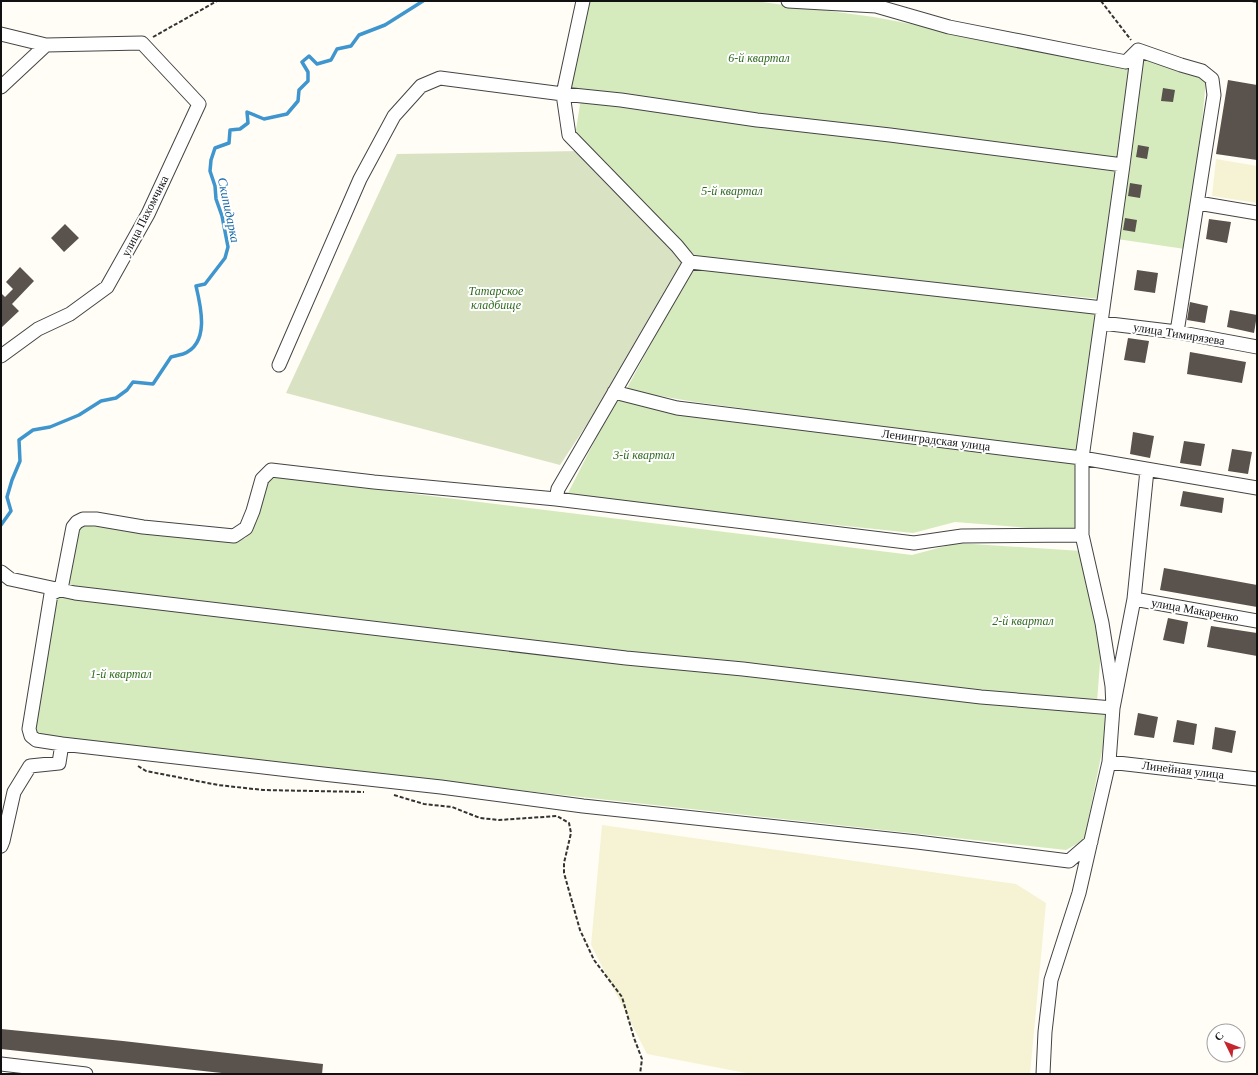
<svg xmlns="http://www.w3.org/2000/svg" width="1258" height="1075" font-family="'Times New Roman',serif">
	<rect width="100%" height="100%" fill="#fffdf5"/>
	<path fill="#f6f3d4" d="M1216,159L1257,166V203L1212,196Z
		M602,825L1016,884L1046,903L1030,1074H751L647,1054L591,945Z"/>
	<path fill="#d5ebbd" d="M587,1H755L874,17L1132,66L1119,161L569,89Z
		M1141,56L1206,79L1197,177L1185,249L1117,239Z
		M581,98L1117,167L1101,299L700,260L680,243L575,136Z
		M693,266L1098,312L1079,454L695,402L626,390Z
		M617,397L1077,463L1078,532L955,522L913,533L566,497Z
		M268,476L912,555L957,543L1082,551L1102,636L1097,702L490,638L66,585L81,525L236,541L246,538Z
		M55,594L1110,712L1084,840L1066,850L32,737Z"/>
	<path fill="#d9e3c4" d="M579,151L686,262L613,385L560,465L286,393L397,154Z"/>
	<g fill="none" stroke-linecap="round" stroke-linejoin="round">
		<path stroke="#3f96cf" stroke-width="3.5" d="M1,525L11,511L7,497L12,480L20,461L19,440L33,430L50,427L79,415L101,401L116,398L127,390L133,382L153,384L171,357C175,356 179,355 183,354C210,344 201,307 196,286L205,284L225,258L228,247L222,216L216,199L215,186L210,171L211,160L215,148L229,143L230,130L240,129L248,123L247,112L264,119L287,114L298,101L299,90L308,81V72L302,62L309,56L317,64L331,60L337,49L351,46L359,35L385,25L423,1"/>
	</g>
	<path fill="#5a524d" d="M1228,80L1257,85V160L1216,154Z
		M1163,88L1175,90L1173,102L1161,101Z
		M1138,145L1149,147L1147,159L1136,157Z
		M1130,183L1142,185L1140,198L1128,196Z
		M1125,218L1137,220L1135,232L1123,230Z
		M1209,219L1231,222L1227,243L1206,239Z
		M65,224L79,238L64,252L51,238Z
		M20,267L34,281L12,304L19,311L1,328V293L5,297L13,289L6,282Z
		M1137,270L1158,273L1155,293L1134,290Z
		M1190,302L1208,306L1205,323L1187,320Z
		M1230,310L1257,315L1254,333L1227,327Z
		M1128,338L1149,341L1145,363L1124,360Z
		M1190,352L1246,362L1242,383L1187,374Z
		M1133,432L1154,436L1150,458L1130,454Z
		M1184,441L1205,444L1201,466L1180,463Z
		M1232,449L1252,452L1248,474L1228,471Z
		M1183,491L1224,498L1222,513L1180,506Z
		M1164,568L1257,585V607L1160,590Z
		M1168,618L1188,622L1184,644L1163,640Z
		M1211,626L1257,633V656L1207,647Z
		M1138,713L1158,717L1154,738L1134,735Z
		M1177,720L1197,724L1194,745L1173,742Z
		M1215,727L1236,731L1232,753L1212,749Z
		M1,1029L123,1041L323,1064L322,1074H231L1,1049Z"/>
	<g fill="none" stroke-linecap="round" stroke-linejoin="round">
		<g stroke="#444" stroke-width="15">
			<path id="minor" d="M583,1L563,94L621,100L757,120L890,135L1123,165
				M788,1L876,6L949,27L1126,62L1138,50
				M1,34L46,45L142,43L199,104L148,214L107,287L70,314L38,329L1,356
				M1138,50L1181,65L1202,71L1212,79L1214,95L1177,332
				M1,87L46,45
				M1198,203L1257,213
				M690,262L1103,308
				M1102,323L1177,332L1257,347
				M279,365L360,179L394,116L421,86L440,78L563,94L569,135L677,246L690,262L558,489L556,499
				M614,392L677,408L1082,458L1257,488
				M1082,535V458L1123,165L1138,50
				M1,572L10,579L75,593L626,658L743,669L981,697L1113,708L1112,686L1102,623L1082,535L962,536L914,543L556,499L374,482L271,470L262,479L253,511L246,528L234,536L143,527L96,519H83L77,522L73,527L61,589L51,594L29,729L31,736L36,740L62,744
				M1134,599L1257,621
				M1109,762L1257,779
				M1,846L3,841L14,792L30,766L59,763L62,744L323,774L441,787L583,806L917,842L1069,861L1091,842
				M1,1064L86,1074
				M1043,1074L1045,1032L1051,980L1079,893L1109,762L1113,708L1134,599L1147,470"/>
		</g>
		<path stroke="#333" stroke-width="2" stroke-dasharray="4 2" stroke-linecap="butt" d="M1101,1L1131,40
			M1252,1L1257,2
			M153,37L217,1
			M138,766L146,771L218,785L263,790L364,792
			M394,795L424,804L452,807L480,818L499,820L557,816L569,823L571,833L564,863V873L580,930L594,960L622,997L634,1038L642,1059L640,1074"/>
		<use href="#minor" stroke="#fff" stroke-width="13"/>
	</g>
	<g text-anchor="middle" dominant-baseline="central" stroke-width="4" stroke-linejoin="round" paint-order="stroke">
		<g font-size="12" font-style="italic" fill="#2f6b1f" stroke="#fff">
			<text x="759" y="58">6-й квартал</text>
			<text x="732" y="191">5-й квартал</text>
			<text x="496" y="291">Татарское<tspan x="496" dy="14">кладбище</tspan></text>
			<text x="644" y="455">3-й квартал</text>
			<text x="1023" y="621">2-й квартал</text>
			<text x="121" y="674">1-й квартал</text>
		</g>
		<g font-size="12" fill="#111" stroke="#fff">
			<text transform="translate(145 216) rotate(-63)">улица Пахомчика</text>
			<text transform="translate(1179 334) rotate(9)">улица Тимирязева</text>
			<text transform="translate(936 440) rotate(7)">Ленинградская улица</text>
			<text transform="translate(1195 610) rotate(10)">улица Макаренко</text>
			<text transform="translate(1183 770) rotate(7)">Линейная улица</text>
		</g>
		<g font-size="13" font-style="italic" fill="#1768a6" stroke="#fff">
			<text transform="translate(229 210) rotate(78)">Скипидарка</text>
		</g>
	</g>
	<rect width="1258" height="1075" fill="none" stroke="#111111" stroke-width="4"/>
	<g transform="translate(1226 1043) rotate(313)"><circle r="19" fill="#ffffff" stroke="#a0a0a0"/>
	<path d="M0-3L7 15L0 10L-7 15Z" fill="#c4262e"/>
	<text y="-6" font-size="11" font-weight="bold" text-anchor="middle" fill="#111111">С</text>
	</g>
</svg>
